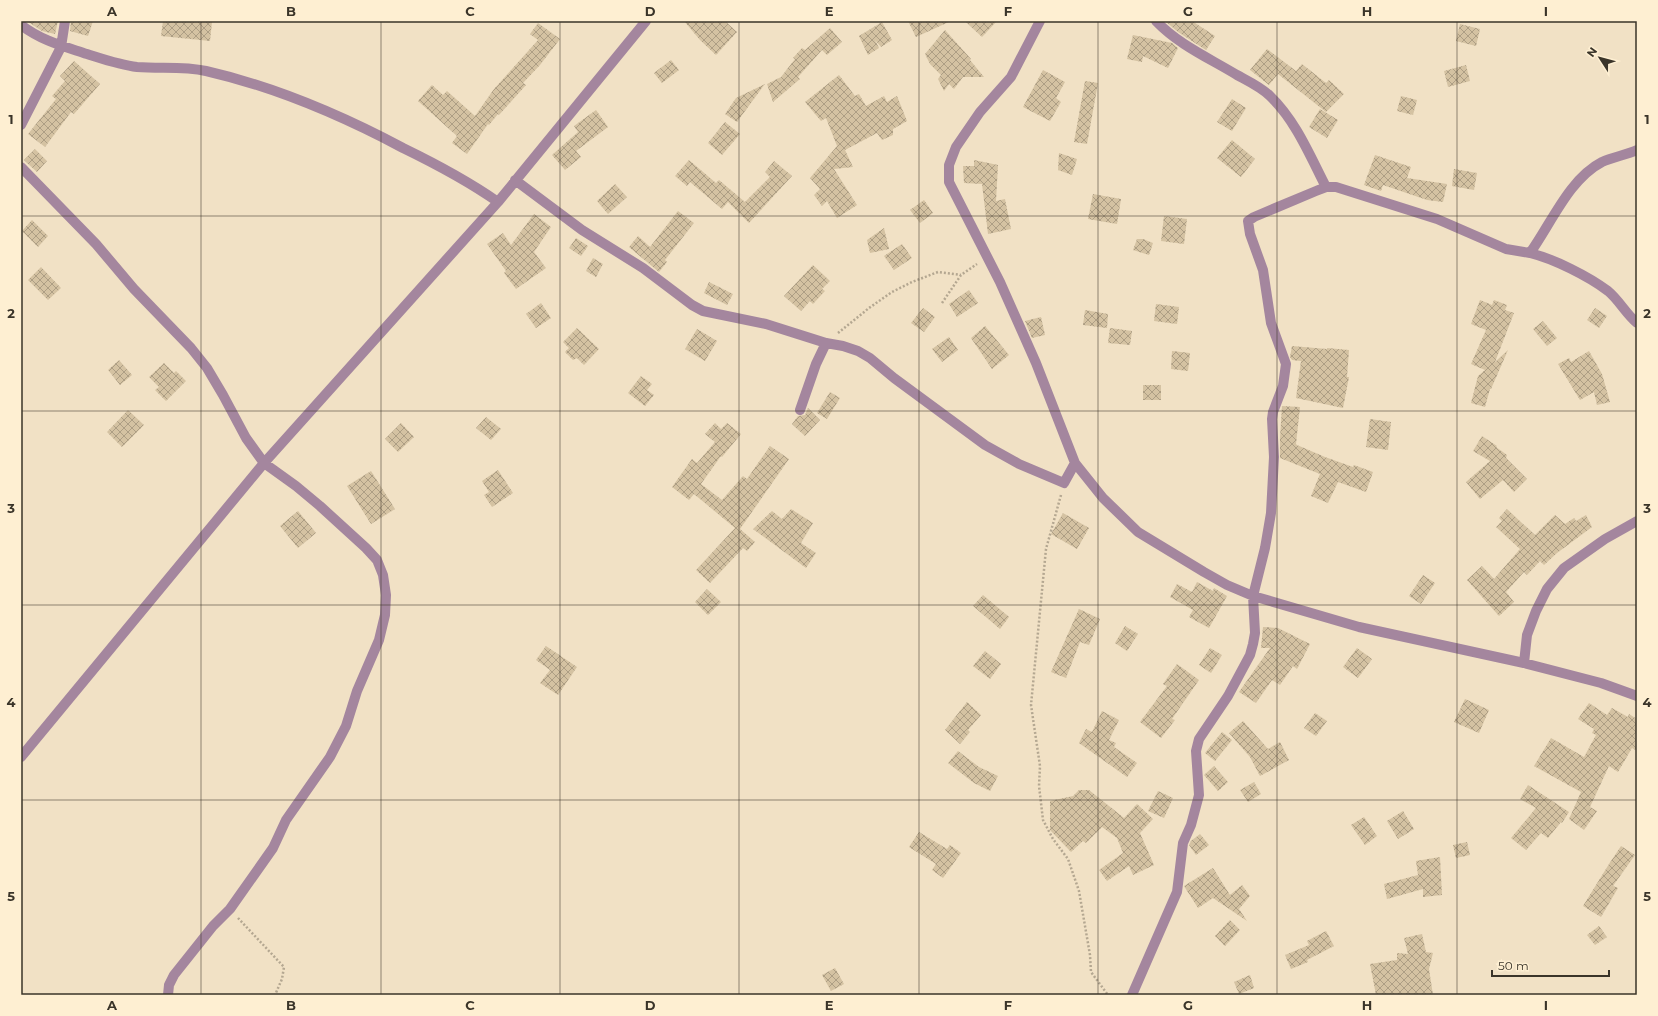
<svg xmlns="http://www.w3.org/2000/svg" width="1658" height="1016" font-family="Montserrat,sans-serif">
	<defs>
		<pattern id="building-cross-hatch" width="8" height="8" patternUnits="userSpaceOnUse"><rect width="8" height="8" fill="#d4c2a2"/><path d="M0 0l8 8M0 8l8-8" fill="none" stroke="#ad9e84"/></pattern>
	</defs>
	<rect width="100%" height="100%" fill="#f1e1c5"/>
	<path fill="url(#building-cross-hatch)" d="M27,21H58L55,34L42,31Z
		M71,21H93L88,36L70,31Z
		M163,21L212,22L210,41L161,36Z
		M684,21H725L737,32L716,55L700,40Z
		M908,21H951L916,37Z
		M965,21H997L982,37Z
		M1165,21H1192L1215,36L1206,50L1178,32Z
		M882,22L892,40L881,47L875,40L879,48L868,55L859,36Z
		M538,23L560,39L540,65L523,83L526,85L499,115L498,114L489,125L488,124L467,154L452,143L457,136L418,101L432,85L443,95L447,91L475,116L494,89L538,40L530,34Z
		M1460,24L1480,29L1476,46L1456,41Z
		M830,28L842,42L827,55L822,50L798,77L800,79L773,102L767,84L781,77L795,59L793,58L802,48L805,50Z
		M945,30L971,59L970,60L984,77H963L954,89L949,84L944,91L938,79L941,75L930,64L925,54Z
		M1133,35L1172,43L1178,48L1168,68L1143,56L1142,62L1127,59Z
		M1267,49L1296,71L1302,64L1326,83L1329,80L1344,94L1326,112L1278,74L1269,85L1250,70Z
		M671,60L679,70L662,83L654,73Z
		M74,61L100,84L74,114L71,112L45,147L28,134L56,99L52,96L65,81L60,76Z
		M1466,65L1470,81L1448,87L1444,71Z
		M1043,70L1065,82L1056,98L1061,102L1050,121L1023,107Z
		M839,75L855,96L859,94L866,106L884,96L887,102L897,96L907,121L893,129V135L882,140L877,133L845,150L853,167L834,169L857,205L837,218L827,201L822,206L814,195L820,189L810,178L837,146L826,118L821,121L805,102Z
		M1085,81L1098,83L1087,144L1074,142Z
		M765,84L737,122L725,114L736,98Z
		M1401,96L1417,100L1413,115L1397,111Z
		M1232,99L1246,108L1232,131L1217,122Z
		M1320,109L1338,120L1327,138L1309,127Z
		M596,110L608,127L576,151L581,157L565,170L552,155L578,132L574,126Z
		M725,122L740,134L722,155L708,143Z
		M1232,140L1255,159L1241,177L1217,158Z
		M35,149L47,161L37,172L24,160Z
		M1059,153L1077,159L1072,175L1058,170Z
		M1375,155L1411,167L1407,178L1447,184L1443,202L1427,200L1383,185L1381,191L1364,185Z
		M689,160L716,183L719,180L745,202L770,177L765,172L774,161L792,176L749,223L728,202L722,209L690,182L687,186L675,176Z
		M974,160L998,165L996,201L1005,199L1011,229L988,234L982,184L964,183L963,166H974Z
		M1454,169L1477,173L1474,190L1452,186Z
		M615,184L627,197L608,214L597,201Z
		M1093,194L1121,199L1117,224L1088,219Z
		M924,200L933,213L920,223L910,210Z
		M678,211L694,223L665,260L667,262L659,272L629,247L638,236L650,247Z
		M534,214L551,227L534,252L546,268L516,289L504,273L506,271L487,244L503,233L511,245Z
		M1164,216L1187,219L1184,244L1161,241Z
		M32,220L48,236L38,247L22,231Z
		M884,228L889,249L870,253L867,240Z
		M576,238L588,246L581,256L569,248Z
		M1137,239H1143L1153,243L1149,255L1133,250Z
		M902,244L912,258L894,270L884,256Z
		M593,258L603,264L596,277L586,271Z
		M813,265L830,281L822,289L825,291L813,304L810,301L801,311L784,296Z
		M41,267L61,288L48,300L28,280Z
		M709,282L733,294L727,305L704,293Z
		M969,290L978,303L957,317L949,304Z
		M1480,300L1492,305L1494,300L1507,305L1505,310L1514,313L1495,362L1508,350L1491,389H1490L1485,407L1471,403L1478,376L1485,370L1471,364L1486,330L1471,324Z
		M541,303L551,318L536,328L526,314Z
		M1156,304L1179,307L1177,324L1154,321Z
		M923,308L935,317L924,332L911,323Z
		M1595,308L1607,316L1599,328L1587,320Z
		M1085,310L1108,314L1107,328L1083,325Z
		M1041,317L1045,335L1032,338L1025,321Z
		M1543,321L1557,338L1547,346L1533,329Z
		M985,326L1009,355L992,369L971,338Z
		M577,328L599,349L584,365L577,358L573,360L565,352L569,348L563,342Z
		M1110,328L1132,331L1130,345L1108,343Z
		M697,329L717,341L705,361L685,349Z
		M949,337L958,350L942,362L932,349Z
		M1292,346L1327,349V348L1349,350L1347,377H1349L1343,408L1296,398L1301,361L1292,360L1290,357Z
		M1172,351L1190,353L1188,371L1171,369Z
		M1589,351L1602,374L1610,402L1597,405L1594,392L1580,400L1558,364L1569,358L1571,362Z
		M119,360L132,375L120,385L108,370Z
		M164,363L174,373L176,371L186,381L166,401L155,390L159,387L149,377Z
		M641,376L652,384L647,390L654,395L645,406L628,393Z
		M1143,385H1161V400H1143Z
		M830,392L840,398L827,419L817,413Z
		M1282,406L1300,407L1296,444L1297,445L1325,457L1353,467L1354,465L1373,472L1366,492L1338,482L1328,503L1311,496L1320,474L1280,458V438Z
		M808,408L820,420L805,436L792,424L798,416L805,415Z
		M128,410L144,425L122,447L107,432Z
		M486,417L501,429L491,440L476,428Z
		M1370,419L1391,422L1388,450L1366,447Z
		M401,423L414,437L398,452L385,439Z
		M715,423L721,429L727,423L741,434L722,457L721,456L701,484L722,500L743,476L747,479L770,446L789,459L740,529L755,542L747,551L743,548L710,583L696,570L735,528L694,494L689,500L672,487L692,459L697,463L715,442L705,434Z
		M1482,436L1497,446L1496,447L1507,455L1506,458L1527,479L1514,492L1503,480L1480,499L1466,482L1490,461L1473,451Z
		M498,470L513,493L492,507L484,495L489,492L482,481Z
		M371,471L395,509L371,524L347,486Z
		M791,509L813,523L801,543L816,553L806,568L753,529L772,511L782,519Z
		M1507,509L1535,535L1555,515L1565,524L1574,518L1576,521L1586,515L1592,527L1557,553L1544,565L1540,561L1527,575L1524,572L1506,592L1514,602L1499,616L1467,580L1482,566L1494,579L1520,549L1496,527L1502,521L1499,518Z
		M298,511L316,533L298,548L280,526Z
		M1063,513L1089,528L1077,549L1051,534Z
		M1423,575L1435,583L1421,604L1409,596Z
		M1197,582L1213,591L1214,588L1227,596L1209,628L1189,617L1193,610L1170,597L1177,584L1192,592Z
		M707,589L721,602L708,615L695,602Z
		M983,595L1009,617L1000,629L973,606Z
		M1079,609L1100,619L1089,645L1080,642L1066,678L1051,672Z
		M1125,626L1138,634L1127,651L1115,643Z
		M1263,627L1278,628L1310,644L1297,669L1293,666L1280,685L1272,680L1256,703L1239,692L1270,648H1261Z
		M546,646L577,667L558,695L540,683L550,670L536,660Z
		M1210,648L1222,655L1211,673L1199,665Z
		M1357,648L1372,659L1358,678L1343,667Z
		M985,651L1001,664L990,679L973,666Z
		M1177,664L1199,680L1172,719L1175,720L1161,738L1140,722L1167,686L1163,684Z
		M1465,699L1489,710L1479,733L1454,722Z
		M967,702L981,715L968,730L970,732L960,744L945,730Z
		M1589,703L1607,715L1612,708L1628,717L1629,714L1637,719V751L1632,748L1618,772L1609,766L1590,807L1597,811L1584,830L1569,819L1581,792L1534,766L1551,738L1584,757L1596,735L1592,733L1594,729L1578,719Z
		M1102,711L1119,720L1109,740L1116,743L1114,747L1137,763L1127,777L1079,743L1086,729L1092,732Z
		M1315,713L1327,721L1316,736L1304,728Z
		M1243,721L1268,749L1280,742L1289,760L1260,776L1250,757L1229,733Z
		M1222,732L1232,740L1215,761L1205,753Z
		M958,751L979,767L998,776L990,791L974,783L948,763Z
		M1214,766L1228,782L1218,791L1204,775Z
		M1254,782L1261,794L1248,802L1240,790Z
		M1528,785L1569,812L1562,823L1561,822L1548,838L1541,833L1526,850L1511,838L1536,808L1520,799Z
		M1079,790H1089L1124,818L1137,804L1153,819L1140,833L1154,865L1133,875L1129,866L1107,881L1099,870L1123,853L1117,838L1102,827L1086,843L1083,841L1071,852L1050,830V801L1073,796Z
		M1158,791L1173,798L1164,818L1148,811Z
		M1403,811L1414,829L1398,839L1387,821Z
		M1364,817L1377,836L1365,845L1351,825Z
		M919,832L947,849L950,845L961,853L943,878L932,870L936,864L909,847Z
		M1200,834L1209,845L1196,855L1189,845L1191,841Z
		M1467,842L1470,855L1456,858L1453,845Z
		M1621,846L1635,855L1613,886L1618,888L1601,917L1583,906L1609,864Z
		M1440,857L1442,895L1423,897V889L1387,899L1384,884L1418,875L1416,861Z
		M1213,868L1230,895L1242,885L1250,896L1239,909L1247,921L1213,898L1198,908L1184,886Z
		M1230,920L1240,930L1225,946L1215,936Z
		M1599,926L1607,937L1595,945L1587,935Z
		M1326,931L1334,946L1307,960L1308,962L1291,969L1285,955L1309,945L1307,941Z
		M1422,934L1426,952L1433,953L1429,969L1433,995H1376L1370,964L1397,960V953L1408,954L1404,938Z
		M835,968L844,984L831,991L822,975Z
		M1250,975L1254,988L1239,994L1234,982Z"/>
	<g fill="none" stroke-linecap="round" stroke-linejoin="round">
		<path stroke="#b4a791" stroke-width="2.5" stroke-dasharray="2 2" stroke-linecap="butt" d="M942,303L961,275L977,264
			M838,333L869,308L892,292L912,282L938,272L961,275
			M1061,495L1046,549L1031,705L1040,766L1039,786L1043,820L1053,839L1068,859L1079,891L1090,955L1091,972L1108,995
			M238,918L284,967L282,979L275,995"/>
		<path stroke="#a4869e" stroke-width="10" d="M1040,21L1011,77L980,112L956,147L949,165V182L1000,282L1036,363L1075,463L1103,498L1138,532L1204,572L1227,585L1253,596L1359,627L1524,663L1601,683L1637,696
			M1156,21C1179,45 1209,58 1237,75C1248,81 1261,87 1270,96C1296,121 1310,156 1326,187
			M21,25C42,41 63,46 87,54C103,59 120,65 137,67C160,69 183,66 206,71C276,87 341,115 403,148C436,164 468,181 498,202
			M21,125L61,47L65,21
			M21,167L96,244L134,289L191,348L207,368L223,395L246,438L264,463L296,486L320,506L366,548L377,560L383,575L386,595L385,615L379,640L357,691L346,726L330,757L286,820L273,848L230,909L213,926L174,975L169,985L168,995
			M515,180L582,230L643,268L692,305L703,311L766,324L826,343L843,346L858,351L870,358L894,378L985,445L1019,464L1064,483L1075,463
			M1530,253C1554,259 1588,276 1608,291C1619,300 1626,314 1637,323
			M800,410L816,364L826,343
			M1524,663L1527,635L1536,611L1547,589L1564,568L1605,539L1637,521
			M21,757L264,463L498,202L646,21
			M1132,995L1177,892L1183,843L1191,825L1199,795L1196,751L1199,739L1228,696L1250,655L1253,644L1255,633L1253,596L1265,548L1271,513L1274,457L1272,419L1273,412L1283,386L1286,364L1271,323L1263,270L1250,234L1248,221L1254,217L1316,191L1326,187H1336L1437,219L1506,249L1530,253C1551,224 1569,179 1602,162C1613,157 1626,155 1637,150"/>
	</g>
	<path fill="none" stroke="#3a3429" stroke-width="1" stroke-opacity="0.55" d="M201,21V995M381,21V995M560,21V995M739,21V995M919,21V995M1098,21V995M1277,21V995M1457,21V995M21,216H1637M21,411H1637M21,605H1637M21,800H1637"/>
	<rect width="1658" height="1016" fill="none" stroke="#feefd2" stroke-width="44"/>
	<g transform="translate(1600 58) rotate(306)" stroke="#feefd2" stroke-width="3" paint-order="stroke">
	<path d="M0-3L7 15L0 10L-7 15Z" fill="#3a3429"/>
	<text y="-6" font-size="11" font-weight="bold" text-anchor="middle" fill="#3a3429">N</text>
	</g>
	<path d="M1492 970v6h117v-6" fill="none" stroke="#3a3429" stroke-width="2"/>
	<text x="1498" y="970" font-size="12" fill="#3a3429" stroke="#feefd2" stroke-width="3" paint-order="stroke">50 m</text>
	<rect x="22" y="22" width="1614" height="972" fill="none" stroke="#3a3429" stroke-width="1.5"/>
	<g font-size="13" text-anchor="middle" font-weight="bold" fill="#3a3429">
		<text x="112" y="16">A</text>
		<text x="291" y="16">B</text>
		<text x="470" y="16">C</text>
		<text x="650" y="16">D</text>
		<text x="829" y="16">E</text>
		<text x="1008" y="16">F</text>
		<text x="1188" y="16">G</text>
		<text x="1367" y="16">H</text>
		<text x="1546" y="16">I</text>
		<text x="11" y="124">1</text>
		<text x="1647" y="124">1</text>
		<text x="11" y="318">2</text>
		<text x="1647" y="318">2</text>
		<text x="11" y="513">3</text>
		<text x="1647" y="513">3</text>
		<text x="11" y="707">4</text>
		<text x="1647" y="707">4</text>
		<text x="11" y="901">5</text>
		<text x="1647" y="901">5</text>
		<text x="112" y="1010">A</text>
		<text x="291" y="1010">B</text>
		<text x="470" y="1010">C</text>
		<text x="650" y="1010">D</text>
		<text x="829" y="1010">E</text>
		<text x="1008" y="1010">F</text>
		<text x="1188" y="1010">G</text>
		<text x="1367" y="1010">H</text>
		<text x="1546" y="1010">I</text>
	</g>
</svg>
